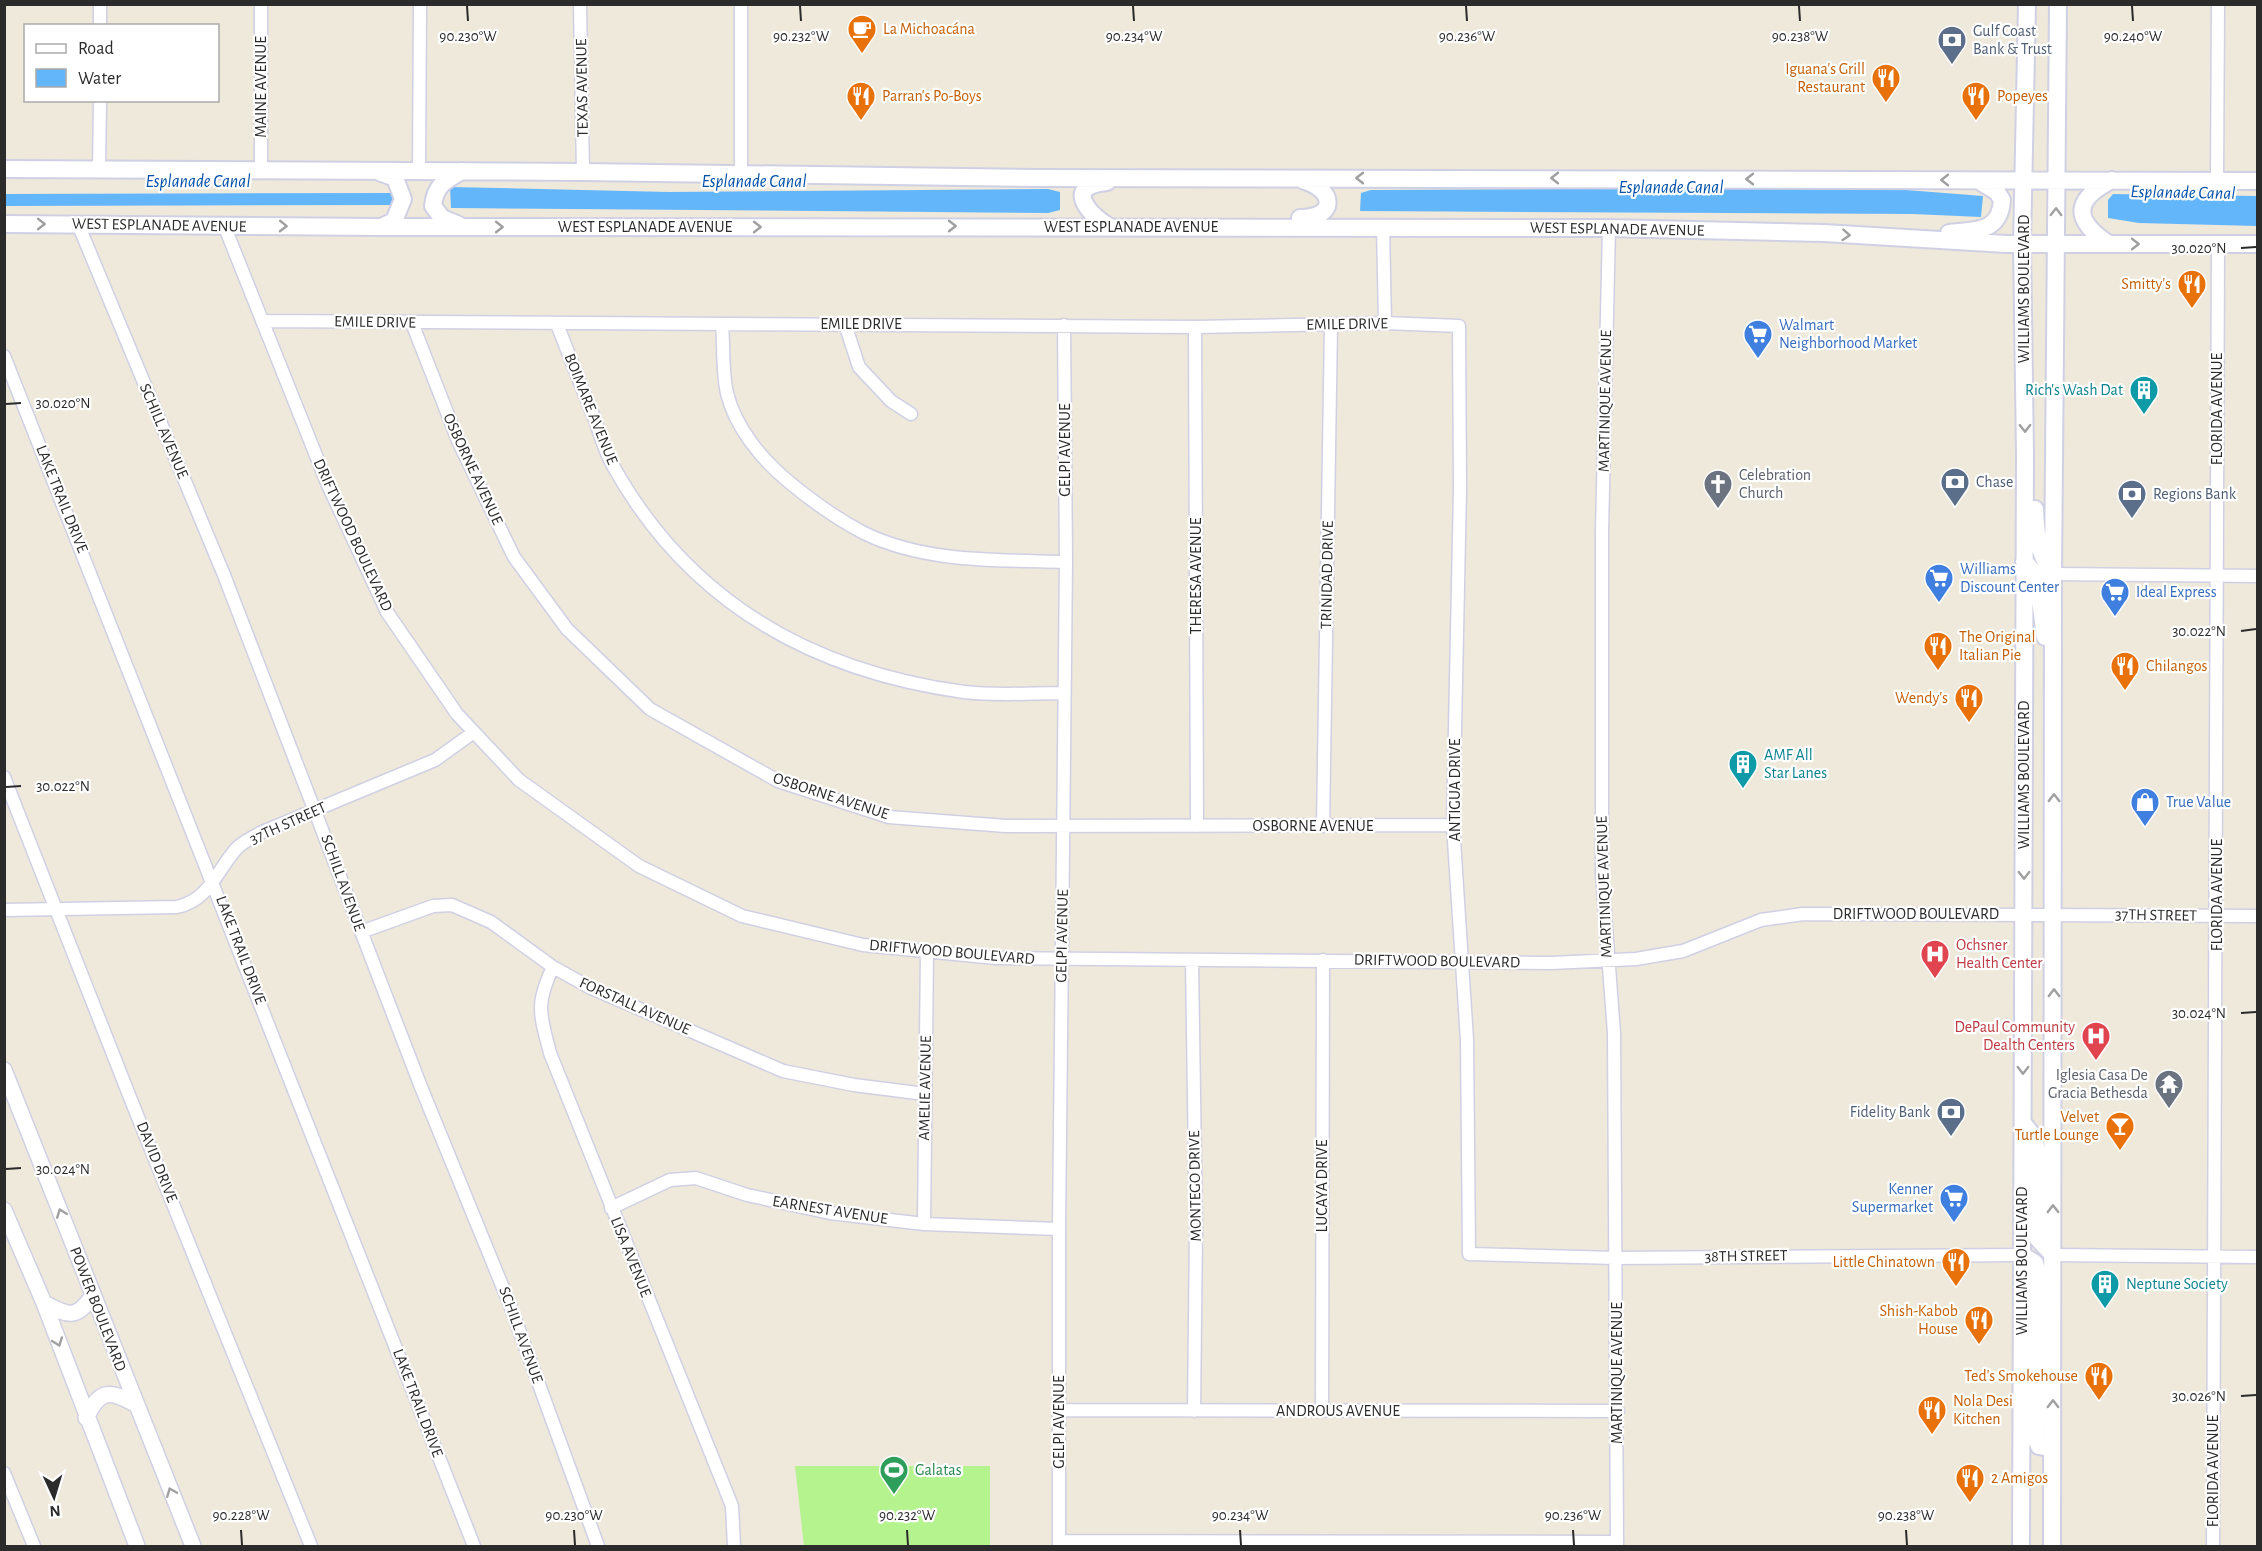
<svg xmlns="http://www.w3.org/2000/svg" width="2262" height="1551" font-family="'Alegreya Sans',sans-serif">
	<rect width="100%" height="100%" fill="#eee9db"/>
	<path fill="#b4f38d" d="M795,1466H990V1546H804Z"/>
	<path fill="#64b6fb" d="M450,187L669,192L1048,189L1060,192V210L1048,213L451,208Z
		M1763,188L1906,190L1983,196L1981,217L1913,214L1360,211L1361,193L1371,190Z
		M2113,194L2257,196V226L2139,223L2108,218V200Z"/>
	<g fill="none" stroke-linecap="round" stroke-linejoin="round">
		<path stroke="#64b6fb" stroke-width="12" d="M4,200L392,199"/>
		<g stroke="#d0d0e5" stroke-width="15">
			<path id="minor" d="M580,4L583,172
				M741,4V173
				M100,26V4
				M99,170L100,100
				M261,170V4
				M419,171L420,4
				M2217,180L2218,4
				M78,224L224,575L421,1087L510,1305L598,1546
				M224,225L327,483L387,612L457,714L519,780L639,866L742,916L863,945L996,958L1551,963L1636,959L1683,951L1761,920L1803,914L2258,916
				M1383,227L1385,323
				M1609,228L1602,531V874L1614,1033L1617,1546
				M262,321L1195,327L1385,323L1459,326L1460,489L1453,825L1467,1040L1469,1254L1616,1258L2022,1255
				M412,323L459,443L514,557L567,629L650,709L778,781L889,817L1006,826L1453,825
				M557,324C569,355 581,386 594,417C600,433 604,450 612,464C688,602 811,671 964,692C997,696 1032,693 1064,693
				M845,324L859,367L891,401L911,414
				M722,325C724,347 722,372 727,393C735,427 762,460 789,482C812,501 837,519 864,533C925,563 999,560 1066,562
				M1195,327L1197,826
				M4,356L474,1546
				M2053,574L2258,576
				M4,777L131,1100L311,1546
				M1323,826L1331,325
				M4,910L177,907C209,900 216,872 236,849C242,842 252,838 260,833L435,760L474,732
				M361,932L433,906L452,905L491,922L553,967L589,987L783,1071L854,1085L925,1094
				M1192,961L1196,1230L1194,1411
				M553,967C535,1005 540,1014 550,1053L732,1506L734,1546
				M611,1208L670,1180L696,1178L747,1195L830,1213L924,1224L1059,1229
				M924,1224L927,951
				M2053,1255L2258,1257
				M1059,1410L1618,1411
				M1322,1411L1323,960
				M4,1473L34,1546
				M1059,1541L1617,1542
				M1059,1546V1229L1066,562L1064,325
				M2213,1546L2218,244"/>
		</g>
		<g stroke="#d0d0e5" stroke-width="18">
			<path id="tertiary" d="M4,1070L193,1546
				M4,1210L44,1303L137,1546
				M44,1303C69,1316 76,1320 93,1295
				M86,1418C100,1390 108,1389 135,1404"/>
		</g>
		<g stroke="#d0d0e5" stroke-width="20">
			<path id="secondary" d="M4,169L583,172L1038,178L2258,181
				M379,172L395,178L403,199L394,221L381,227
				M1107,182C1064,186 1087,212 1108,226
				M1300,218C1338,218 1335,189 1302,180
				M4,224L381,227L1609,228L1824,233L2006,244H2258
				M459,225L442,218L433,206C435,186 444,181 462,171
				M1949,233C1975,230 2000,233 2002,200L1997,192L1979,181
				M2109,244C2073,220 2073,200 2112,180
				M2035,509C2036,535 2038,553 2053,574
				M2024,561L2037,576L2045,637
				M2023,1123L2034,1137L2037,1151L2038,1239L2053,1255
				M2022,1255L2035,1263L2037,1271L2036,1439L2039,1446L2052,1448
				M2021,1546L2025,455L2022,244L2027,4
				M2052,1546L2053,574L2058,4"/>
		</g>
		<use href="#minor" stroke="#fff" stroke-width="12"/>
		<use href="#tertiary" stroke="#fff" stroke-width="15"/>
		<use href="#secondary" stroke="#fff" stroke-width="16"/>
	</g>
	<defs><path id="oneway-chevron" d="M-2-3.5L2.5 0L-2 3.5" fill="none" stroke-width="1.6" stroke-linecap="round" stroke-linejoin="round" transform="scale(1.5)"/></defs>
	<g stroke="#a0a0a0">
		<use href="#oneway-chevron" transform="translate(1360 178) rotate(-180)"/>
		<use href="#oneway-chevron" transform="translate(1555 178) rotate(-180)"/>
		<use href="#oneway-chevron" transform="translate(1750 179) rotate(-180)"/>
		<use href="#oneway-chevron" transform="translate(1945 180) rotate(-180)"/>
		<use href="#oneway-chevron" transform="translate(2056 212) rotate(-89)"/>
		<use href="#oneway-chevron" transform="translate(41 224)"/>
		<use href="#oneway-chevron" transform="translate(283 226) rotate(1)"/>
		<use href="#oneway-chevron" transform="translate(952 226)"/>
		<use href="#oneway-chevron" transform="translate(499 227)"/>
		<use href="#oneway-chevron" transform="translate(757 227)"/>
		<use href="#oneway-chevron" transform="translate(1846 235) rotate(4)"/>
		<use href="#oneway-chevron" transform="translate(2135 244)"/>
		<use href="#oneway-chevron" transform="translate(2025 428) rotate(89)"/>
		<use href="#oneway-chevron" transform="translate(2054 798) rotate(-90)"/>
		<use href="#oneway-chevron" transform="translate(2024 875) rotate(90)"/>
		<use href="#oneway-chevron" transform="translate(2054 993) rotate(-90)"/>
		<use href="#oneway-chevron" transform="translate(2023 1070) rotate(90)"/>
		<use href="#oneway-chevron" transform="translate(2053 1209) rotate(-90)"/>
		<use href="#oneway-chevron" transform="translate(61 1213) rotate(-111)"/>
		<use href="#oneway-chevron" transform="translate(58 1342) rotate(70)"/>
		<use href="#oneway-chevron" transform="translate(2053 1404) rotate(-90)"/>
		<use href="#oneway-chevron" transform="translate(171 1492) rotate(-112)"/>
	</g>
	<path fill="none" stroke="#2b2b2b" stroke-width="2" d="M467,6L468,21M800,6L801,21M1133,6L1134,21M1466,6L1467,21M1799,6L1800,21M2132,6L2133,21M2241,248L2256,247M6,404L21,403M2241,631L2256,629M6,787L21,786M2241,1013L2256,1012M6,1169L21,1168M2241,1396L2256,1395M241,1530L242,1545M574,1530L575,1545M907,1530L908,1545M1240,1530L1241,1545M1573,1530L1574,1545M1906,1530L1907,1545"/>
	<defs>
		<g id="cafe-pin" transform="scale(1.5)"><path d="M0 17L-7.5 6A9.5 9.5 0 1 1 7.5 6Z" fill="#e8710a" stroke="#fff"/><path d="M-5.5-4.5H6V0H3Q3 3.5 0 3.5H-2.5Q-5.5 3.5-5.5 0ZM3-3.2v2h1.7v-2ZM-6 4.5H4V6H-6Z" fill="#fff"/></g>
		<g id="bank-pin" transform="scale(1.5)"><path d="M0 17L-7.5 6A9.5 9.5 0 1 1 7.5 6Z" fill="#5c6f8a" stroke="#fff"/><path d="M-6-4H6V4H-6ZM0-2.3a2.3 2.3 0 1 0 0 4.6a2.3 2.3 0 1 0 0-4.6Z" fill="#fff"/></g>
		<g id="restaurant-pin" transform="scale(1.5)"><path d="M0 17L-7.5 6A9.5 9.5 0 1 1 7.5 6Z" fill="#e8710a" stroke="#fff"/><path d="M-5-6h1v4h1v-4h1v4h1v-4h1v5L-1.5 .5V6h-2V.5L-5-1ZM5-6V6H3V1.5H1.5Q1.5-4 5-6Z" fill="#fff"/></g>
		<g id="supermarket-pin" transform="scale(1.5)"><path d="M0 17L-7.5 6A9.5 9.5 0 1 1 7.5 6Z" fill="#3f7fe0" stroke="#fff"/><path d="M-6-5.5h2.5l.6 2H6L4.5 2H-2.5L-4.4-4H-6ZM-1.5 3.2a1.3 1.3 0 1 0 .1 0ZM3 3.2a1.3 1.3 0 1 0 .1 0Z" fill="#fff"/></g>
		<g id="building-pin" transform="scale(1.5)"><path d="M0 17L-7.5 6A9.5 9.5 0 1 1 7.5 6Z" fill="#0f9aa8" stroke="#fff"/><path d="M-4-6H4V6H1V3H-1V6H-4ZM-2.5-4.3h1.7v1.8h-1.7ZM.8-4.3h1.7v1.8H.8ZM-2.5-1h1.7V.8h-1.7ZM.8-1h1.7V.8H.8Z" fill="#fff"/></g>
		<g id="church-pin" transform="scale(1.5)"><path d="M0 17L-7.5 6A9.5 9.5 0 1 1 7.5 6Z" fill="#6b7280" stroke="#fff"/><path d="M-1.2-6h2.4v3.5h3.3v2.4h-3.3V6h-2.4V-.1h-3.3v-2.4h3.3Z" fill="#fff"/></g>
		<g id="shop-pin" transform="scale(1.5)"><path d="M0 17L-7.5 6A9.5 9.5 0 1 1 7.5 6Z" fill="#3f7fe0" stroke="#fff"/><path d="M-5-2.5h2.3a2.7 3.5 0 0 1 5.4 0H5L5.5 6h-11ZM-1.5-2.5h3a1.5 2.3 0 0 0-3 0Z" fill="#fff"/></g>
		<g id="hospital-pin" transform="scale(1.5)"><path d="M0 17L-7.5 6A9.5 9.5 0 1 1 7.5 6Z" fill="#e0444e" stroke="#fff"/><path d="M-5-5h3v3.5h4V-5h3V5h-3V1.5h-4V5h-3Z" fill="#fff"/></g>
		<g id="temple-pin" transform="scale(1.5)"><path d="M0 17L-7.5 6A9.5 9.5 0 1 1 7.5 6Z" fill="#6b7280" stroke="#fff"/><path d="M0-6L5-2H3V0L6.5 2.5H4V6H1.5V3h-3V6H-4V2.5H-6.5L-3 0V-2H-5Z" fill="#fff"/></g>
		<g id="bar-pin" transform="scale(1.5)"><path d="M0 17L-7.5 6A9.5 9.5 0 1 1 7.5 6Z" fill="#e8710a" stroke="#fff"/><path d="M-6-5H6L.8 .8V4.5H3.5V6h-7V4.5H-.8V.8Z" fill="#fff"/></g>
		<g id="stadium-pin" transform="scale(1.5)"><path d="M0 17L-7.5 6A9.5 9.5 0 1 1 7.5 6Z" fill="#2e9e5b" stroke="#fff"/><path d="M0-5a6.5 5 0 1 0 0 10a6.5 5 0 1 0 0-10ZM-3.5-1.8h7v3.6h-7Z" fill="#fff"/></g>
	</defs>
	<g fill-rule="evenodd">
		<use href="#cafe-pin" x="862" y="29"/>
		<use href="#bank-pin" x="1952" y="40"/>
		<use href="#restaurant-pin" x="1886" y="78"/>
		<use href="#restaurant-pin" x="861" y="96"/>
		<use href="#restaurant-pin" x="1976" y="96"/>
		<use href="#restaurant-pin" x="2192" y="284"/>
		<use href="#supermarket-pin" x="1758" y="334"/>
		<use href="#building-pin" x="2144" y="390"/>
		<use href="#bank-pin" x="1955" y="482"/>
		<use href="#church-pin" x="1718" y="484"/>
		<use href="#bank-pin" x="2132" y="494"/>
		<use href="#supermarket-pin" x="1939" y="578"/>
		<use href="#supermarket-pin" x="2115" y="592"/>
		<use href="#restaurant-pin" x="1938" y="646"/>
		<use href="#restaurant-pin" x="2125" y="666"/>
		<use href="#restaurant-pin" x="1969" y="698"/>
		<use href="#building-pin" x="1743" y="764"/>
		<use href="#shop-pin" x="2145" y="802"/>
		<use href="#hospital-pin" x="1935" y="954"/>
		<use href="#hospital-pin" x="2096" y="1036"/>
		<use href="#temple-pin" x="2169" y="1084"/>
		<use href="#bank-pin" x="1951" y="1112"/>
		<use href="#bar-pin" x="2120" y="1126"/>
		<use href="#supermarket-pin" x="1954" y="1198"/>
		<use href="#restaurant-pin" x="1956" y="1262"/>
		<use href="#building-pin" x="2105" y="1284"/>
		<use href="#restaurant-pin" x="1979" y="1320"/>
		<use href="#restaurant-pin" x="2099" y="1376"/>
		<use href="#restaurant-pin" x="1932" y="1410"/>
		<use href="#stadium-pin" x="894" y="1470"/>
		<use href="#restaurant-pin" x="1970" y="1478"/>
	</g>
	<g text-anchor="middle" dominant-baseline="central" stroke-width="4.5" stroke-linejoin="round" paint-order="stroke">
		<g font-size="16" fill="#c56008" stroke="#fff" text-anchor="start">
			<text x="883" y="29">La Michoacána</text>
			<text x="1865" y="69" text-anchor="end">Iguana's Grill<tspan x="1865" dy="18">Restaurant</tspan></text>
			<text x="882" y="96">Parran's Po-Boys</text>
			<text x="1997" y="96">Popeyes</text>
			<text x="2171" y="284" text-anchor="end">Smitty's</text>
			<text x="1959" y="637">The Original<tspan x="1959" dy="18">Italian Pie</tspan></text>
			<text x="2146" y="666">Chilangos</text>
			<text x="1948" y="698" text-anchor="end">Wendy's</text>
			<text x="2099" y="1117" text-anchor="end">Velvet<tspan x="2099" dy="18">Turtle Lounge</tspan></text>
			<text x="1935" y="1262" text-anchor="end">Little Chinatown</text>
			<text x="1958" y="1311" text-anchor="end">Shish-Kabob<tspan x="1958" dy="18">House</tspan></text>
			<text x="2078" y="1376" text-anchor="end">Ted's Smokehouse</text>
			<text x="1953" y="1401">Nola Desi<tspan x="1953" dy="18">Kitchen</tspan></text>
			<text x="1991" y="1478">2 Amigos</text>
		</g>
		<g font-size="16" fill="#4e5e75" stroke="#fff" text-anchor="start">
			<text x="1973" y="31">Gulf Coast<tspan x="1973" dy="18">Bank &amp; Trust</tspan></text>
			<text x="1976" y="482">Chase</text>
			<text x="2153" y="494">Regions Bank</text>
			<text x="1930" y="1112" text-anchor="end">Fidelity Bank</text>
		</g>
		<g font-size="16" fill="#2b2b2b" stroke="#fff">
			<text transform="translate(261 87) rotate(-90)">MAINE AVENUE</text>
			<text transform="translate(582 88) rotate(-91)">TEXAS AVENUE</text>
			<text transform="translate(159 225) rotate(1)">WEST ESPLANADE AVENUE</text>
			<text x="645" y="227">WEST ESPLANADE AVENUE</text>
			<text x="1131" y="227">WEST ESPLANADE AVENUE</text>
			<text transform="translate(1617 229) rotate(1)">WEST ESPLANADE AVENUE</text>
			<text transform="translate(2024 289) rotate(-90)">WILLIAMS BOULEVARD</text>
			<text transform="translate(375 322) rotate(1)">EMILE DRIVE</text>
			<text x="861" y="324">EMILE DRIVE</text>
			<text transform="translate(1347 324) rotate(-1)">EMILE DRIVE</text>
			<text transform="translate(1605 401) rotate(-89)">MARTINIQUE AVENUE</text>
			<text transform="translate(591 409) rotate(68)">BOIMARE AVENUE</text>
			<text transform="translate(2217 409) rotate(-90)">FLORIDA AVENUE</text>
			<text transform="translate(164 431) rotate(67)">SCHILL AVENUE</text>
			<text transform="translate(1065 450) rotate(-90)">GELPI AVENUE</text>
			<text transform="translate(473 469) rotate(65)">OSBORNE AVENUE</text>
			<text transform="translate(62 499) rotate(68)">LAKE TRAIL DRIVE</text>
			<text transform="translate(353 535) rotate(65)">DRIFTWOOD BOULEVARD</text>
			<text transform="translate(1327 575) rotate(-89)">TRINIDAD DRIVE</text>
			<text transform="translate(1196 576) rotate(-90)">THERESA AVENUE</text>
			<text transform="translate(2024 775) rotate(-90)">WILLIAMS BOULEVARD</text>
			<text transform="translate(1455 790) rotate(-90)">ANTIGUA DRIVE</text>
			<text transform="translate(831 796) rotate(18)">OSBORNE AVENUE</text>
			<text transform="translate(288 823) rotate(-24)">37TH STREET</text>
			<text x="1313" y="826">OSBORNE AVENUE</text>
			<text transform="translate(343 883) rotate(70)">SCHILL AVENUE</text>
			<text transform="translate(1604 887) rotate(-92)">MARTINIQUE AVENUE</text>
			<text transform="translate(2217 895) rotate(-90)">FLORIDA AVENUE</text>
			<text x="1916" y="914">DRIFTWOOD BOULEVARD</text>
			<text transform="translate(2156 915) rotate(1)">37TH STREET</text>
			<text transform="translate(1062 936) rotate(-89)">GELPI AVENUE</text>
			<text transform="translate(241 950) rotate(69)">LAKE TRAIL DRIVE</text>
			<text transform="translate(952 952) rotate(5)">DRIFTWOOD BOULEVARD</text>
			<text transform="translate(1437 961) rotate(1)">DRIFTWOOD BOULEVARD</text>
			<text transform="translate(635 1006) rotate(24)">FORSTALL AVENUE</text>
			<text transform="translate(925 1088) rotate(-89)">AMELIE AVENUE</text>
			<text transform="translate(157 1162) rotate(68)">DAVID DRIVE</text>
			<text transform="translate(1195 1186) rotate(-91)">MONTEGO DRIVE</text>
			<text transform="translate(1322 1186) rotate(-90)">LUCAYA DRIVE</text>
			<text transform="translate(830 1210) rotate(9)">EARNEST AVENUE</text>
			<text transform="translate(1746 1256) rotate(-1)">38TH STREET</text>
			<text transform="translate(631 1257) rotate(68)">LISA AVENUE</text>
			<text transform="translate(2022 1261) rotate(-90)">WILLIAMS BOULEVARD</text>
			<text transform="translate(98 1309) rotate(69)">POWER BOULEVARD</text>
			<text transform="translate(521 1335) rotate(70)">SCHILL AVENUE</text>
			<text transform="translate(1617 1373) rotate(-90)">MARTINIQUE AVENUE</text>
			<text transform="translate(418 1403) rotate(69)">LAKE TRAIL DRIVE</text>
			<text x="1338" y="1411">ANDROUS AVENUE</text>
			<text transform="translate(1059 1422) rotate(-90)">GELPI AVENUE</text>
			<text transform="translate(2213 1471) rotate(-90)">FLORIDA AVENUE</text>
		</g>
		<g font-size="16" fill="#366cbe" stroke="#fff" text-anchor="start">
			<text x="1779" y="325">Walmart<tspan x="1779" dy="18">Neighborhood Market</tspan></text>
			<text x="1960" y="569">Williams<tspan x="1960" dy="18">Discount Center</tspan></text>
			<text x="2136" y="592">Ideal Express</text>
			<text x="2166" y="802">True Value</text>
			<text x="1933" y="1189" text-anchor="end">Kenner<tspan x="1933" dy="18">Supermarket</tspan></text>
		</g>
		<g font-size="16" fill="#0d838f" stroke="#fff" text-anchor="start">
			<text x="2123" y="390" text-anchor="end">Rich's Wash Dat</text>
			<text x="1764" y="755">AMF All<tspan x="1764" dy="18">Star Lanes</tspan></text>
			<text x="2126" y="1284">Neptune Society</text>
		</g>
		<g font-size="16" fill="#5b616d" stroke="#fff" text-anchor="start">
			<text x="1739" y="475">Celebration<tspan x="1739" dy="18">Church</tspan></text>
			<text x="2148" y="1075" text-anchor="end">Iglesia Casa De<tspan x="2148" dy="18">Gracia Bethesda</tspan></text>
		</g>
		<g font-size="16" fill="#be3a42" stroke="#fff" text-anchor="start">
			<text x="1956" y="945">Ochsner<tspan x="1956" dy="18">Health Center</tspan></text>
			<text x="2075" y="1027" text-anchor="end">DePaul Community<tspan x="2075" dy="18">Dealth Centers</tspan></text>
		</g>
		<g font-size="16" fill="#27864d" stroke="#fff" text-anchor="start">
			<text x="915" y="1470">Galatas</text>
		</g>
		<g font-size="18" font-style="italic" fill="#0050a9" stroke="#fff">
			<text x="198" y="182">Esplanade Canal</text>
			<text x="754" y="182">Esplanade Canal</text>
			<text x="1671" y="188">Esplanade Canal</text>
			<text transform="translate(2183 193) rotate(1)">Esplanade Canal</text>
		</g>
	</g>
	<g font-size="15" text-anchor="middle" fill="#2b2b2b" stroke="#fff" stroke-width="4.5" stroke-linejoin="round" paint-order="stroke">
		<text x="468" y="41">90.230°W</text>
		<text x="801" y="41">90.232°W</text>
		<text x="1134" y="41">90.234°W</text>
		<text x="1467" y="41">90.236°W</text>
		<text x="1800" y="41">90.238°W</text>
		<text x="2133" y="41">90.240°W</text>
		<text x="2199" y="253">30.020°N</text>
		<text x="63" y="408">30.020°N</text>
		<text x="2199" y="636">30.022°N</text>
		<text x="63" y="791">30.022°N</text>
		<text x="2199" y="1018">30.024°N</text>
		<text x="63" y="1174">30.024°N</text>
		<text x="2199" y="1401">30.026°N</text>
		<text x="241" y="1520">90.228°W</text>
		<text x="574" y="1520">90.230°W</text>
		<text x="907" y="1520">90.232°W</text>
		<text x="1240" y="1520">90.234°W</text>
		<text x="1573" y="1520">90.236°W</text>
		<text x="1906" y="1520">90.238°W</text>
	</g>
	<rect width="2262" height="1551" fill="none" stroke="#2b2b2b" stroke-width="12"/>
	<rect x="24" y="24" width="195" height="78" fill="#ffffff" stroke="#aaaaaa" stroke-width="1.5"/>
	<rect x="36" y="44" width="30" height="9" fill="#ffffff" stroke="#aaaaaa" stroke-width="1.5"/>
	<text x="78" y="54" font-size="18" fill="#2b2b2b">Road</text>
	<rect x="36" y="69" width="30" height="18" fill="#64b6fb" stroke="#aaaaaa" stroke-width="1.5"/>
	<text x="78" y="84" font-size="18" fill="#2b2b2b">Water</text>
	<g transform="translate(54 1497) rotate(176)" stroke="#ffffff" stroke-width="4.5" paint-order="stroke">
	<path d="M0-4.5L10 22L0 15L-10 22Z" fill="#2b2b2b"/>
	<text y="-9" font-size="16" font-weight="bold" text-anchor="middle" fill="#2b2b2b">N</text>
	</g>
</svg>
